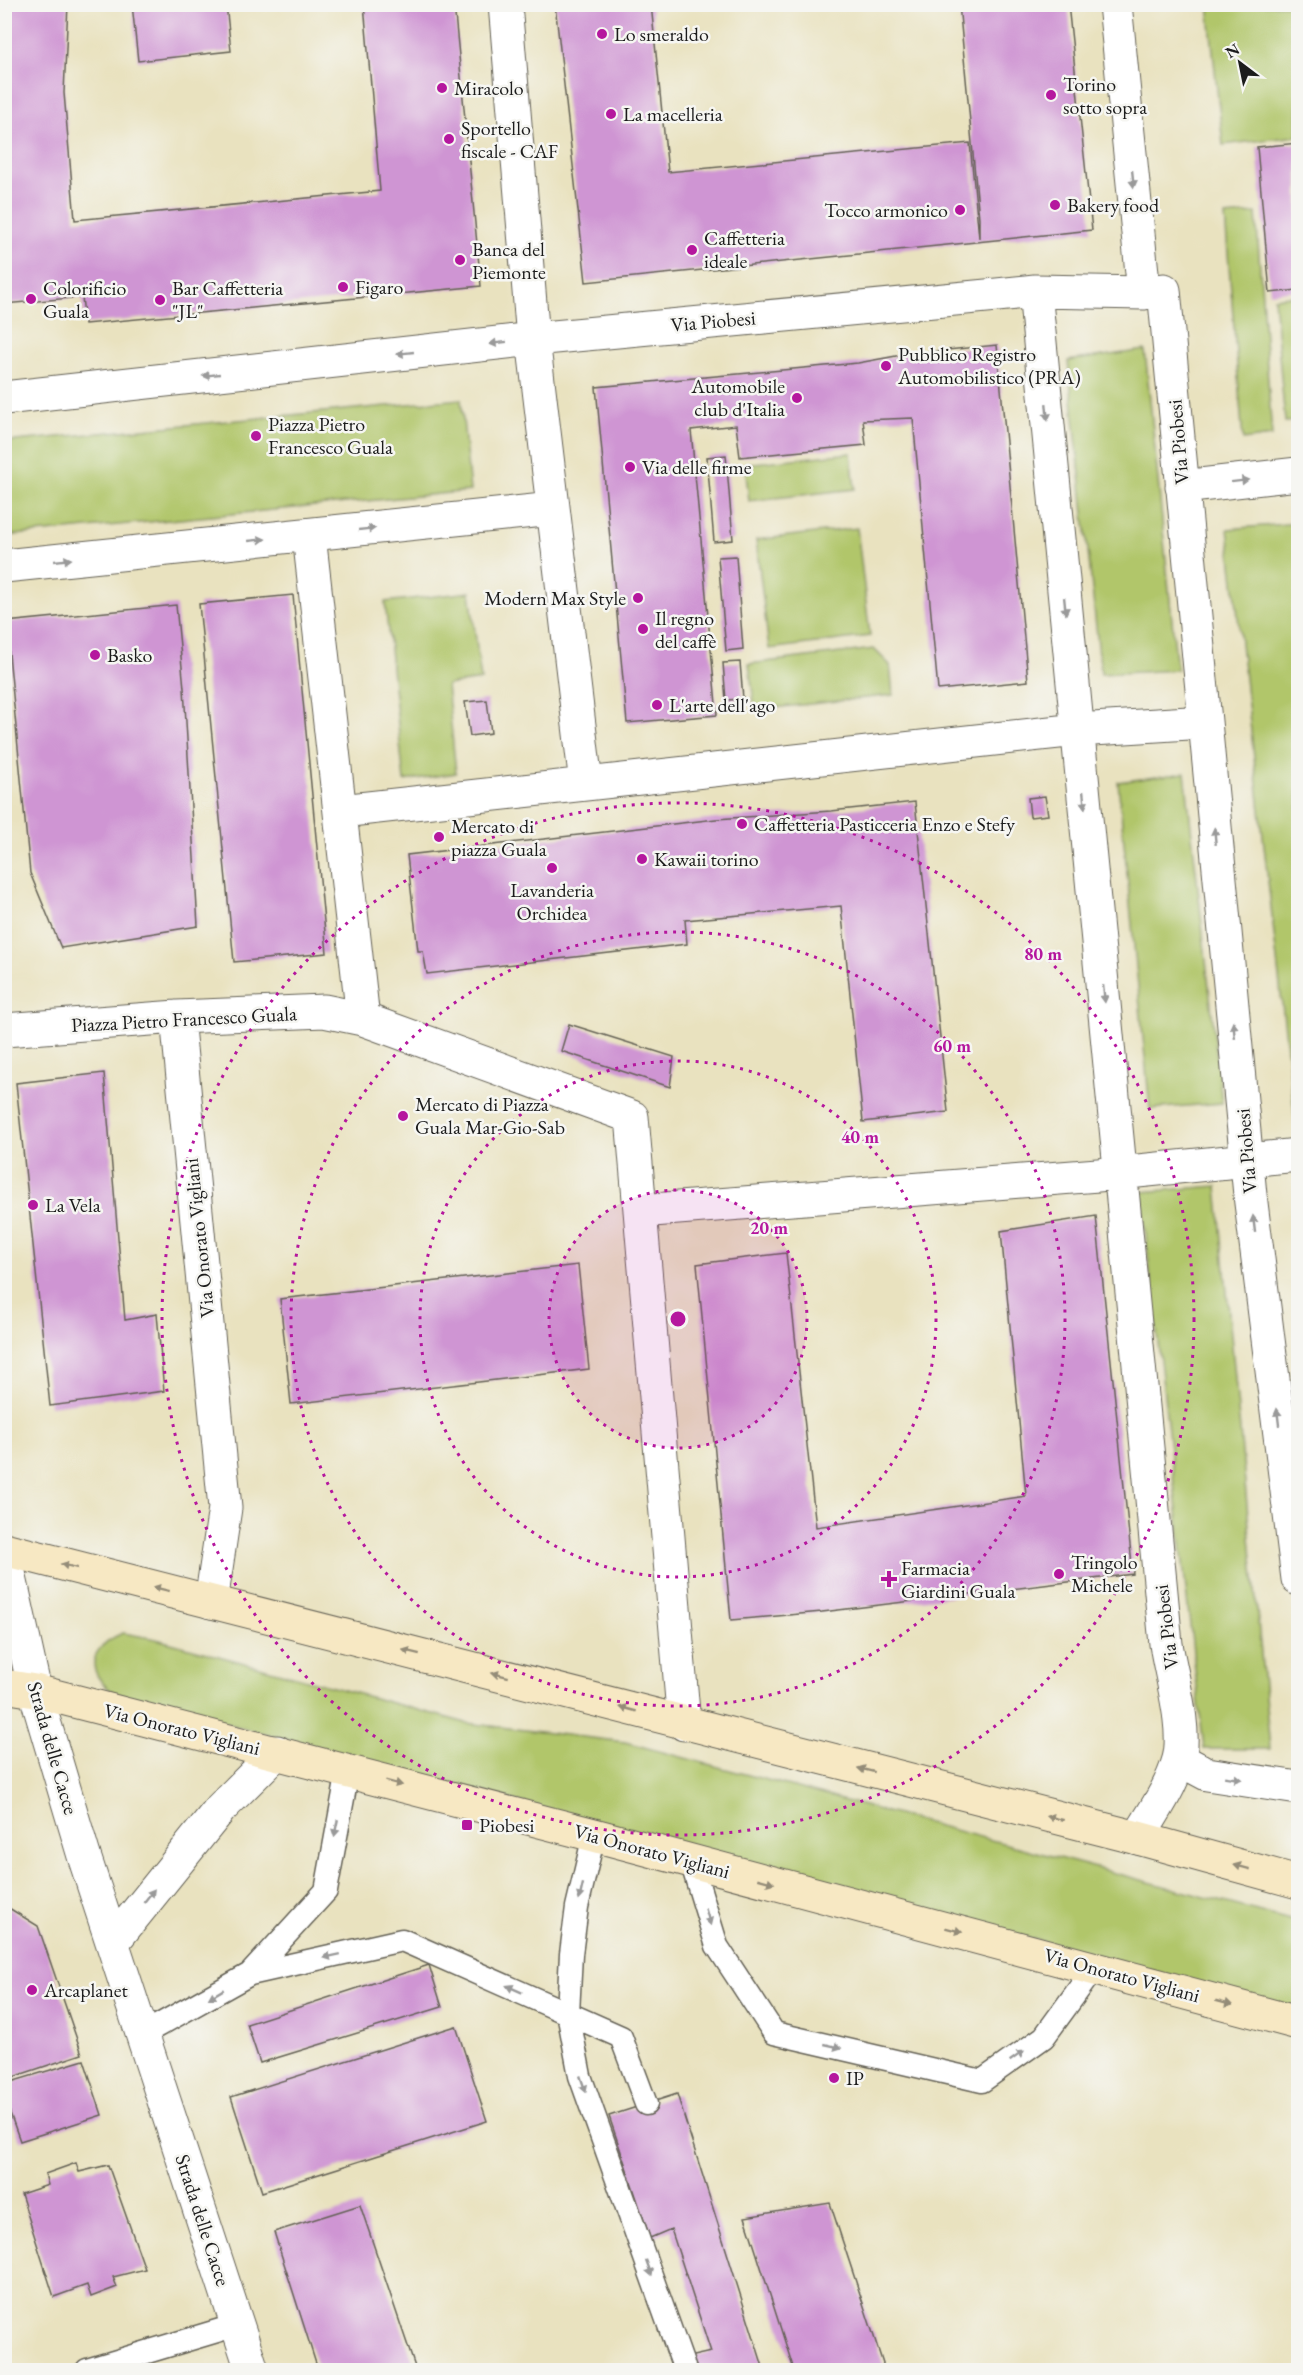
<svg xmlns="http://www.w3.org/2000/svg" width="1303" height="2375" font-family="'EB Garamond',serif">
	<rect width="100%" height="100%" fill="#f6f6f2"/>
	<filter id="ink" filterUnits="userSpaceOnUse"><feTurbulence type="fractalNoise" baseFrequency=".0167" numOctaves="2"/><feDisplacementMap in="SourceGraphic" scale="12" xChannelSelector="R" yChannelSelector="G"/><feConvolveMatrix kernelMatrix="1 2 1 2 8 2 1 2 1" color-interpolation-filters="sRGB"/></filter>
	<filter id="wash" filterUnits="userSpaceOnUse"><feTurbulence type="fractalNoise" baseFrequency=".008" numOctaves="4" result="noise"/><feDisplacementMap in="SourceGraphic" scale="24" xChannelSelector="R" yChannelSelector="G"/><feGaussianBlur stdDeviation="1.35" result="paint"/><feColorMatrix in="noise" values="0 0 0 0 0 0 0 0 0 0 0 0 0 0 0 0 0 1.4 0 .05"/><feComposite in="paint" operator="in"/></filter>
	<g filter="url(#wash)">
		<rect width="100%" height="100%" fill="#e9e2bf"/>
		<path fill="#b1c66a" stroke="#667143" stroke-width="1.5" d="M1208,5H1298V136L1223,145Z
			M1256,213L1272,436L1243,440L1225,216Z
			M1298,295V421L1285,422L1274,298Z
			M1145,350L1177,670L1101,674L1068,361Z
			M461,399L470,491L5,536V442Z
			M851,453L855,489L749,501L745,464Z
			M1298,523V1126L1296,1127L1228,529Z
			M857,528L870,636L769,649L756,540Z
			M470,592L481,680L447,685L456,773L404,781L385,602Z
			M874,649L890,665L893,695L755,710L749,664Z
			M1185,773L1222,1103L1150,1109L1118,782Z
			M1217,1186L1270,1749H1204L1141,1192Z
			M123,1633L156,1639L466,1723L625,1742L1298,1922V2010L116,1694C111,1690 104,1686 101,1681C83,1658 103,1641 123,1633Z"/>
		<g id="blocks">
			<path fill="#cf95d3" d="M4,4H68L64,93L75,220L380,191L364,4H454L481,286L85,324L82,297L4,304Z
				M132,4H226L231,51L138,61Z
				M555,4H651L668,172L970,143L979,238V218L959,4H1068L1092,230L586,282Z
				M1298,143V290L1270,293L1257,147Z
				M997,345L1028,681L938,690L913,418L863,420L866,445L740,457L736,425L691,430L717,715L627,723L596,387L858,363L907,354Z
				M726,455L733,540L714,542L707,457Z
				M736,556L743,649L726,651L718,557Z
				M293,595L327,953L234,962L199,604Z
				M176,605L184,688L198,926L61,948L30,873L6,622Z
				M740,662L743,699L726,700L723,663Z
				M487,700L491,733L470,736L465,702Z
				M1045,796L1048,815L1030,817L1028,798Z
				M915,802L948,1112L863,1122L841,906L685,920L687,944L427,974L423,951H418L407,855L716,819L831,811Z
				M569,1024L674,1057L670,1087L561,1051Z
				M104,1073L125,1320L157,1314L164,1391L50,1406L16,1083Z
				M1096,1216L1133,1574L822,1612L731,1620L697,1264L786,1253L816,1527L1026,1496L1001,1231Z
				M578,1265L589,1369L291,1404L280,1299Z
				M4,1905L38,1926L82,2054L4,2080Z
				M429,1965L442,2007L260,2063L247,2024Z
				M456,2026L487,2121L262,2192L231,2097Z
				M84,2060L102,2115L20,2141L4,2096V2084Z
				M677,2094L764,2370H689L684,2358L711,2352L671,2229L650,2238L609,2116Z
				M76,2163L79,2172L108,2165L145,2269L113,2277L117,2287L91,2297L87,2285L54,2297L21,2194L48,2185L45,2174Z
				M830,2203L885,2370H794L745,2217Z
				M360,2205L416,2370H318L274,2232Z
				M175,2365L177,2370H158Z"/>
		</g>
	</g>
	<g filter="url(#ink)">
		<use href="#blocks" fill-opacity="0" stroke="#646155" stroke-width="1.5"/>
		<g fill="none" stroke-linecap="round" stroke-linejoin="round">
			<g stroke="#646155" stroke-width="25">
				<path id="service" d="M594,1835L577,1907L571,1954L568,2013L580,2076L685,2370
					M691,1861L717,1946L774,2033L982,2081L1044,2037L1095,1967
					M250,1974L402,1940L621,2037L646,2104
					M143,2034L250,1974L326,1891L348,1771
					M87,2370L237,2325"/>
			</g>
			<g stroke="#646155" stroke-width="35">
				<path id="minor" d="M505,4L533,339L586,784
					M1115,4L1144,293
					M1035,291L1166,1644C1171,1676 1187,1728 1179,1759C1171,1788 1153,1813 1138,1838
					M4,398L533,339L997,295L1035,291L1144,293L1164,290L1250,1195L1298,1579
					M1182,487L1298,474
					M309,535L363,1019
					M4,566L553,509
					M341,811L1077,730L1205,722
					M177,1017L225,1508L211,1602
					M4,1030L177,1017L324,1011L363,1019L632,1117L684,1724
					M640,1211L1098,1175L1298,1155
					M4,1550L35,1691L84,1856L252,2370
					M1179,1759L1207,1774L1298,1788
					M113,1942L220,1809L277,1752"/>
			</g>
			<g stroke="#646155" stroke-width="35">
				<path id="secondary" d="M4,1549L1138,1838L1298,1882
					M4,1686L35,1691L594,1835L1298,2023"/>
			</g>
			<use href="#service" stroke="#fff" stroke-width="22"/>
			<use href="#minor" stroke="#fff" stroke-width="33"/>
			<use href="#secondary" stroke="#f7e8c3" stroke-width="33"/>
		</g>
		<defs><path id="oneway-solid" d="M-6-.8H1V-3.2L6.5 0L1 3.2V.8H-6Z" transform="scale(1.5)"/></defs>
		<g fill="#999">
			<use href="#oneway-solid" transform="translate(1133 179) rotate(84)"/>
			<use href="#oneway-solid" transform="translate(498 343) rotate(173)"/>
			<use href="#oneway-solid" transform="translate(405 353) rotate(174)"/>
			<use href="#oneway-solid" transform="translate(211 375) rotate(174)"/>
			<use href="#oneway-solid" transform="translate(1047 412) rotate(85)"/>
			<use href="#oneway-solid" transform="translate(1240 481) rotate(-7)"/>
			<use href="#oneway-solid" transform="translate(367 529) rotate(-6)"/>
			<use href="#oneway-solid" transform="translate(257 540) rotate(-6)"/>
			<use href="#oneway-solid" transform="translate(63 560) rotate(-6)"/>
			<use href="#oneway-solid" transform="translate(1065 606) rotate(84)"/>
			<use href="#oneway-solid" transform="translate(1084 800) rotate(84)"/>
			<use href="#oneway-solid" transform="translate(1215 836) rotate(-95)"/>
			<use href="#oneway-solid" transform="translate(1104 994) rotate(84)"/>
			<use href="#oneway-solid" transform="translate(1234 1030) rotate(-96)"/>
			<use href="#oneway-solid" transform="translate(1254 1224) rotate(-97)"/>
			<use href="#oneway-solid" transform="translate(1278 1417) rotate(-97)"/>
			<use href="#oneway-solid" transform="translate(1233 1778) rotate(9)"/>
			<use href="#oneway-solid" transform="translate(336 1828) rotate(102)"/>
			<use href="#oneway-solid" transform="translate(581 1892) rotate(103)"/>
			<use href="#oneway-solid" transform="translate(149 1896) rotate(-52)"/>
			<use href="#oneway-solid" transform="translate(708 1917) rotate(73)"/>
			<use href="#oneway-solid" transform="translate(332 1956) rotate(168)"/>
			<use href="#oneway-solid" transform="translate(514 1989) rotate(-156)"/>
			<use href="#oneway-solid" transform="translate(216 1994) rotate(149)"/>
			<use href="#oneway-solid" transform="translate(833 2046) rotate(13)"/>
			<use href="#oneway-solid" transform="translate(1017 2056) rotate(-35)"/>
			<use href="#oneway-solid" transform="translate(583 2084) rotate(71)"/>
			<use href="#oneway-solid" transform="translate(649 2268) rotate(70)"/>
		</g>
		<g fill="#948c78">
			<use href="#oneway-solid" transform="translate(69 1566) rotate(-166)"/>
			<use href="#oneway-solid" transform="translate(161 1589) rotate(-166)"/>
			<use href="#oneway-solid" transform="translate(411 1652) rotate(-166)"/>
			<use href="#oneway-solid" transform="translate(500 1675) rotate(-166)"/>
			<use href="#oneway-solid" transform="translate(628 1709) rotate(-165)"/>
			<use href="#oneway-solid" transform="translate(866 1770) rotate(-166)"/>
			<use href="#oneway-solid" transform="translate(394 1783) rotate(15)"/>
			<use href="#oneway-solid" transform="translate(1055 1818) rotate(-166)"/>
			<use href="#oneway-solid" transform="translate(1242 1867) rotate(-165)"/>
			<use href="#oneway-solid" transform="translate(766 1881) rotate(15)"/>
			<use href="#oneway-solid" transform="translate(954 1930) rotate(15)"/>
			<use href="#oneway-solid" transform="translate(1224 2003) rotate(15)"/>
		</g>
	</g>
	<circle cx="678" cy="1319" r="129" fill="#b5179e" fill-opacity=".12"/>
	<g fill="none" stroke="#b5179e" stroke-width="3" stroke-dasharray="3 6">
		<circle cx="678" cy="1319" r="129"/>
		<circle cx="678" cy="1319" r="258"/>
		<circle cx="678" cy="1319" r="387"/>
		<circle cx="678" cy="1319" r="516"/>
	</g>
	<g fill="#b5179e" stroke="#f6f6f2" stroke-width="2">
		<circle cx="602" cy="34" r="6"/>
		<circle cx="442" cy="88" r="6"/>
		<circle cx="1051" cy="95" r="6"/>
		<circle cx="611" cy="114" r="6"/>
		<circle cx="449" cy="139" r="6"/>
		<circle cx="1055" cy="205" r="6"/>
		<circle cx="960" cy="210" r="6"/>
		<circle cx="692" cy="250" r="6"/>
		<circle cx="460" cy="260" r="6"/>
		<circle cx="343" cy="287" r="6"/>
		<circle cx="31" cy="299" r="6"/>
		<circle cx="160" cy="300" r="6"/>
		<circle cx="886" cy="366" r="6"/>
		<circle cx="797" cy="398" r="6"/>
		<circle cx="256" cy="436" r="6"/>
		<circle cx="630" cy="467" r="6"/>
		<circle cx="638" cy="598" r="6"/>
		<circle cx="643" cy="629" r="6"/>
		<circle cx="95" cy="655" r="6"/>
		<circle cx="657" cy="705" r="6"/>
		<circle cx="742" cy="824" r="6"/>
		<circle cx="439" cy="837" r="6"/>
		<circle cx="642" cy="859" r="6"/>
		<circle cx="552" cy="868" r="6"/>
		<circle cx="403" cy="1116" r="6"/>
		<circle cx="33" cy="1205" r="6"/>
		<circle cx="1059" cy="1574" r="6"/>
		<path d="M886 1570h6v6h6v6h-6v6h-6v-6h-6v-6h6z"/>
		<rect x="461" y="1819" width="12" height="12" rx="3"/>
		<circle cx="32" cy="1990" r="6"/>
		<circle cx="834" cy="2078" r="6"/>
	</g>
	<g text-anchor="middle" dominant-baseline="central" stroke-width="5" stroke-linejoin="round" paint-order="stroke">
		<g font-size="20" fill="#1c1c1c" stroke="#f6f6f2" text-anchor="start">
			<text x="614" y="34">Lo smeraldo</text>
			<text x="1063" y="84">Torino<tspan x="1063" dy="23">sotto sopra</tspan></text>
			<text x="454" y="88">Miracolo</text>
			<text x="623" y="114">La macelleria</text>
			<text x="461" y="128">Sportello<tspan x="461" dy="23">fiscale - CAF</tspan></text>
			<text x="1067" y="205">Bakery food</text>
			<text x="948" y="210" text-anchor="end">Tocco armonico</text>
			<text x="704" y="238">Caffetteria<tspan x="704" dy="23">ideale</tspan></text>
			<text x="472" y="249">Banca del<tspan x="472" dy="23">Piemonte</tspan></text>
			<text x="355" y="287">Figaro</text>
			<text x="43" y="288">Colorificio<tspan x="43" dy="23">Guala</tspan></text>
			<text x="172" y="288">Bar Caffetteria<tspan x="172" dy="23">"JL"</tspan></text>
			<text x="898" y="354">Pubblico Registro<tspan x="898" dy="23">Automobilistico (PRA)</tspan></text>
			<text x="785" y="386" text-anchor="end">Automobile<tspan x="785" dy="23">club d'Italia</tspan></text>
			<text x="268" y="424">Piazza Pietro<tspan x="268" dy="23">Francesco Guala</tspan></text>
			<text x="642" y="467">Via delle firme</text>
			<text x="626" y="598" text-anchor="end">Modern Max Style</text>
			<text x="655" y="618">Il regno<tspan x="655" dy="23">del caffè</tspan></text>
			<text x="107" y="655">Basko</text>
			<text x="669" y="705">L'arte dell'ago</text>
			<text x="754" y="824">Caffetteria Pasticceria Enzo e Stefy</text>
			<text x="451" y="826">Mercato di<tspan x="451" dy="23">piazza Guala</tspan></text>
			<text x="654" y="859">Kawaii torino</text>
			<text x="552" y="890" text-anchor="middle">Lavanderia<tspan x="552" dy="23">Orchidea</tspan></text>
			<text x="415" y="1104">Mercato di Piazza<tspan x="415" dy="23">Guala Mar-Gio-Sab</tspan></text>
			<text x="45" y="1205">La Vela</text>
			<text x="1071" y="1562">Tringolo<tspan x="1071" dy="23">Michele</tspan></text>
			<text x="901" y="1568">Farmacia<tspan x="901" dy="23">Giardini Guala</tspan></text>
			<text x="479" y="1825">Piobesi</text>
			<text x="44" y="1990">Arcaplanet</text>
			<text x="846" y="2078">IP</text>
		</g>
		<g font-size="20" fill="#1c1c1c" stroke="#f6f6f2">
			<text transform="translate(713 321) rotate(-5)">Via Piobesi</text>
			<text transform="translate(1178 442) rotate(-95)">Via Piobesi</text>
			<text transform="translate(184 1019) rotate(-3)">Piazza Pietro Francesco Guala</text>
			<text transform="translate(1246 1151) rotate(-95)">Via Piobesi</text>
			<text transform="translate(199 1238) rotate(-96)">Via Onorato Vigliani</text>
			<text transform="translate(1166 1627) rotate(-97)">Via Piobesi</text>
			<text transform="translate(182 1729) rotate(14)">Via Onorato Vigliani</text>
			<text transform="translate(53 1748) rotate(74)">Strada delle Cacce</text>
			<text transform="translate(652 1851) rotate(15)">Via Onorato Vigliani</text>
			<text transform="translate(1122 1975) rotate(15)">Via Onorato Vigliani</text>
			<text transform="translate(203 2220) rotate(72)">Strada delle Cacce</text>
		</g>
	</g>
	<circle cx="678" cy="1319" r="9" fill="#b5179e" stroke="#f6f6f2" stroke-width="3"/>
	<g font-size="18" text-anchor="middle" font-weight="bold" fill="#b5179e" stroke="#f6f6f2" stroke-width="5" stroke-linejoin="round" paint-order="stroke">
		<text x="1043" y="960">80 m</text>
		<text x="952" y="1052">60 m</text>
		<text x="860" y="1143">40 m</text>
		<text x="769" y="1234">20 m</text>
	</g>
	<rect width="1303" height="2375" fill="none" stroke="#f6f6f2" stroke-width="24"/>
	<g transform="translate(1240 63) rotate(328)" stroke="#f6f6f2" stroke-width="4.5" paint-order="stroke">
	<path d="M0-4.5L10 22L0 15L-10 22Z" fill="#1c1c1c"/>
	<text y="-9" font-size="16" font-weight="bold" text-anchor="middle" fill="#1c1c1c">N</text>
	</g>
</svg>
